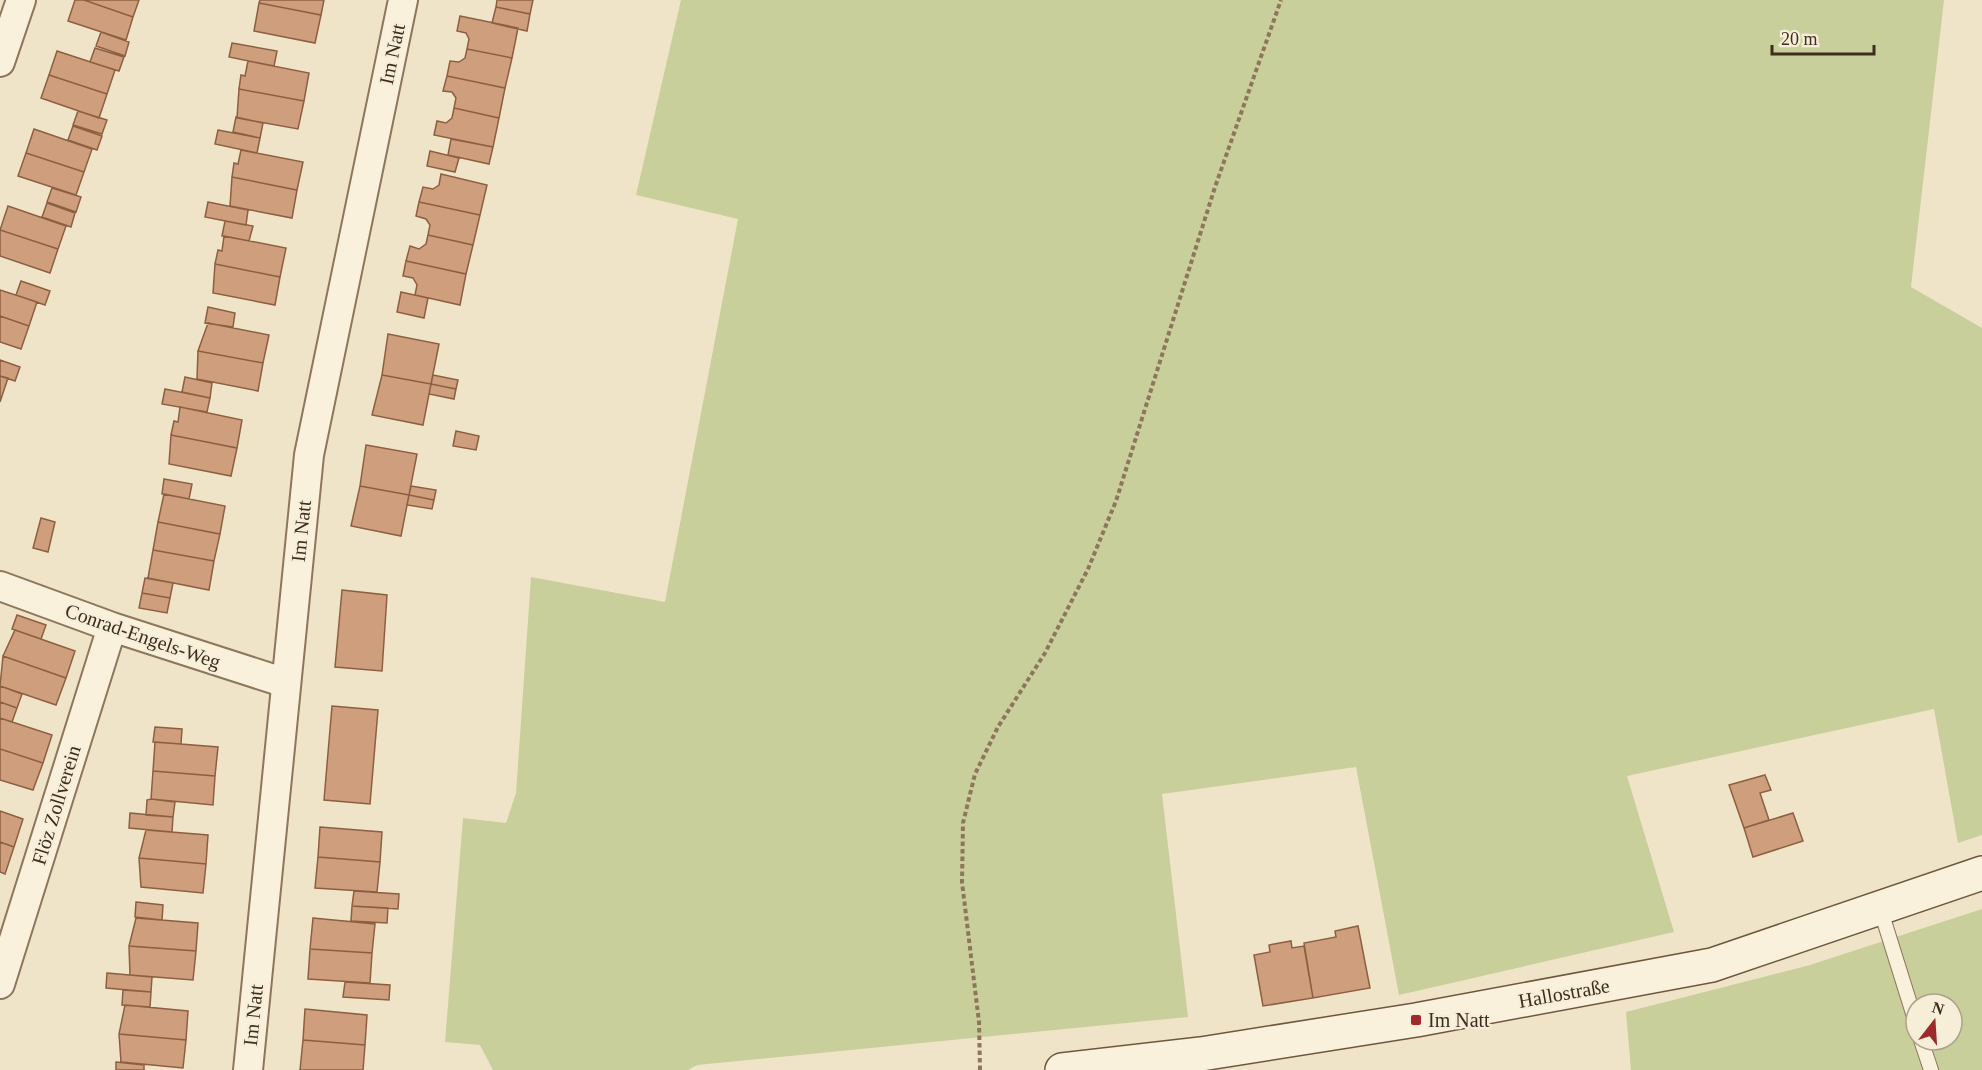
<svg xmlns="http://www.w3.org/2000/svg" width="1982" height="1070" font-family="Georgia,serif">
	<rect width="100%" height="100%" fill="#f0e4c8"/>
	<path fill="#c9cf9b" fill-rule="evenodd" d="M681,0H1944L1911,287L1982,328V835L1958,843L1934,709L1627,776L1674,932L1399,995L1356,767L1162,794L1188,1017L697,1065L688,1070H493L480,1045L445,1042L463,818L506,823L516,793L531,577L665,602L738,219L636,195Z
		M1982,909V1070H1631L1626,1012L1810,965ZM1916,1004H1952V1040H1916Z"/>
	<path fill="#cf9f7d" stroke="#8d5f41" stroke-width="1.5" d="M75,0H84L133,17L126,40L68,21Z
		M84,0H139L133,17Z
		M260,0H324L321,15L259,3Z
		M497,0H533L530,14L496,7Z
		M259,3L321,15L315,43L254,31Z
		M496,7L530,14L527,31L492,23Z
		M460,16L518,28L512,58L467,49L469,39L466,33L457,31Z
		M101,32L129,42L125,56L96,46Z
		M232,43L277,51L274,66L229,57Z
		M95,48L124,57L119,71L90,62Z
		M467,49L512,58L505,88L447,76L450,61L459,62L465,58Z
		M57,51L115,70L107,94L49,75Z
		M248,61L309,73L304,101L239,89L241,75L245,76Z
		M49,75L107,94L99,118L41,98Z
		M447,76L505,88L499,118L454,108L456,98L452,92L443,91Z
		M239,89L304,101L298,129L237,118Z
		M454,108L499,118L493,147L434,135L437,121L446,123L452,118Z
		M78,111L107,120L102,134L73,125Z
		M236,117L263,123L260,138L233,132Z
		M73,126L102,136L97,150L68,140Z
		M34,129L92,149L84,172L26,153Z
		M218,130L260,138L257,153L215,144Z
		M451,139L493,147L489,164L448,155Z
		M241,150L303,162L297,190L232,177L234,163L238,164Z
		M430,151L459,158L455,172L427,166Z
		M26,153L84,172L76,195L18,176Z
		M441,174L487,185L480,215L419,202L423,187L433,189L439,185Z
		M232,177L297,190L292,218L230,206Z
		M52,188L81,197L76,212L47,202Z
		M208,202L248,210L246,225L205,217Z
		M419,202L480,215L473,245L428,235L430,225L426,219L416,216Z
		M47,203L75,213L71,227L42,217Z
		M8,206L66,226L58,249L0,230Z
		M225,221L253,226L249,241L222,236Z
		M0,230L58,249L50,273L0,256Z
		M428,235L473,245L466,274L406,261L410,246L419,249L426,244Z
		M224,236L286,248L280,277L215,264L218,250L222,251Z
		M406,261L466,274L460,305L415,295L417,285L413,278L403,276Z
		M215,264L280,277L275,305L213,293Z
		M21,281L50,291L45,305L16,295Z
		M0,290L37,302L29,326L0,316Z
		M401,292L428,298L424,318L397,312Z
		M208,307L235,313L233,327L205,323Z
		M0,316L29,326L21,349L0,342Z
		M208,323L269,335L263,363L198,351Z
		M388,334L439,344L431,384L382,375Z
		M198,351L263,363L258,391L197,379Z
		M0,360L20,367L15,381L0,376Z
		M382,375L431,384L423,425L372,415Z
		M433,375L458,380L456,389L431,384Z
		M0,376L8,378L0,402Z
		M185,377L212,383L210,398L182,392Z
		M431,384L456,389L454,399L429,394Z
		M165,389L210,398L207,412L162,404Z
		M180,407L242,420L237,448L171,435L174,421L178,422Z
		M456,431L479,436L476,450L453,446Z
		M171,435L237,448L231,476L169,464Z
		M366,445L417,454L409,495L360,486Z
		M164,479L192,484L189,499L162,494Z
		M360,486L409,495L401,536L351,526Z
		M411,486L436,490L434,500L409,495Z
		M164,494L225,506L220,534L158,522Z
		M409,495L434,500L432,509L407,505Z
		M41,518L55,522L48,552L33,548Z
		M158,522L220,534L214,561L153,550Z
		M153,550L214,561L209,590L148,578Z
		M145,578L173,583L170,598L142,593Z
		M342,590L387,595L382,671L335,667Z
		M142,593L170,598L167,613L139,608Z
		M17,615L46,625L41,639L12,629Z
		M15,630L75,651L66,678L3,656Z
		M3,656L66,678L56,705L0,686Z
		M0,686L22,694L17,708L0,702Z
		M0,702L17,708L12,722L0,718Z
		M332,706L378,710L370,804L324,800Z
		M0,718L52,735L43,763L0,749Z
		M155,727L182,729L181,744L153,742Z
		M155,742L218,747L215,776L153,771Z
		M0,749L43,763L33,790L0,780Z
		M153,771L215,776L213,805L151,799Z
		M1765,775L1771,790L1760,793L1769,820L1744,828L1729,785Z
		M151,799L175,802L173,817L146,815L147,800Z
		M0,811L23,819L14,847L0,842Z
		M130,813L173,817L172,832L129,828Z
		M1793,813L1803,841L1753,857L1744,828Z
		M320,827L382,832L380,862L318,857Z
		M146,830L208,835L206,864L139,858Z
		M0,842L14,847L5,874L0,872Z
		M318,857L380,862L377,892L315,888Z
		M139,858L206,864L203,893L141,887Z
		M354,891L399,894L398,909L352,906Z
		M136,902L163,905L162,920L135,917Z
		M352,906L388,908L387,923L351,921Z
		M136,918L198,923L196,951L129,946Z
		M313,918L375,924L372,953L310,949Z
		M1358,926L1370,988L1313,998L1304,943L1336,937L1335,931Z
		M1291,941L1292,948L1304,946L1313,998L1263,1006L1254,955L1270,952L1269,945Z
		M129,946L196,951L193,980L130,975Z
		M310,949L372,953L370,983L308,979Z
		M107,973L152,977L151,992L106,988Z
		M345,982L390,985L389,1000L343,997Z
		M123,990L151,992L150,1007L122,1005Z
		M125,1005L188,1011L186,1040L119,1034Z
		M305,1009L367,1015L365,1045L303,1040Z
		M119,1034L186,1040L183,1068L121,1062Z
		M303,1040L365,1045L363,1070H300Z
		M116,1062L144,1065V1070H116Z"/>
	<g fill="none" stroke-linecap="round" stroke-linejoin="round">
		<g stroke="#8d765c" stroke-width="16">
			<path id="lane" d="M1880,908L1916,1023
				M1921,1040L1931,1070"/>
		</g>
		<g stroke="#8d765c" stroke-width="32">
			<path id="street" d="M0,62L21,0
				M0,586L112,627L286,683
				M0,984L112,627
				M248,1070L309,455L403,0"/>
		</g>
		<g stroke="#6f573f" stroke-width="36">
			<path id="secondary" d="M1062,1070L1201,1054L1416,1020L1712,965L1982,873"/>
		</g>
		<path stroke="#8d765c" stroke-width="4" stroke-dasharray="4.5 3" stroke-linecap="butt" d="M980,1070L979,1022L962,882L963,823L975,774L998,727L1045,653L1088,569L1116,501L1215,187L1281,0"/>
		<use href="#lane" stroke="#faf1dc" stroke-width="14"/>
		<use href="#street" stroke="#faf1dc" stroke-width="28"/>
		<use href="#secondary" stroke="#faf1dc" stroke-width="33"/>
	</g>
	<rect fill="#9e2a2b" stroke="#f7eed8" stroke-width="2" x="1410" y="1014" width="12" height="12" rx="3"/>
	<g text-anchor="middle" dominant-baseline="central" stroke-width="4.5" stroke-linejoin="round" paint-order="stroke">
		<g font-size="20" fill="#3d2e20" stroke="#f7eed8">
			<text transform="translate(392 54) rotate(-78)">Im Natt</text>
			<text transform="translate(301 531) rotate(-84)">Im Natt</text>
			<text transform="translate(143 636) rotate(19)">Conrad-Engels-Weg</text>
			<text transform="translate(56 805) rotate(-73)">Flöz Zollverein</text>
			<text transform="translate(1564 993) rotate(-10)">Hallostraße</text>
			<text transform="translate(253 1015) rotate(-84)">Im Natt</text>
		</g>
		<g font-size="20" fill="#3d2e20" stroke="#f7eed8" text-anchor="start">
			<text x="1428" y="1020">Im Natt</text>
		</g>
	</g>
	<g transform="translate(1934 1022) rotate(17)"><circle r="28" fill="#f7eed8" stroke="#ada18e" stroke-width="1.5"/>
	<path d="M0-4.5L10 22L0 15L-10 22Z" fill="#9e2a2b"/>
	<text y="-9" font-size="16" font-weight="bold" text-anchor="middle" fill="#3d2e20">N</text>
	</g>
	<path d="M1772 45v9h102v-9" fill="none" stroke="#3d2e20" stroke-width="3"/>
	<text x="1781" y="45" font-size="18" fill="#3d2e20" stroke="#f7eed8" stroke-width="4.5" paint-order="stroke">20 m</text>
</svg>
